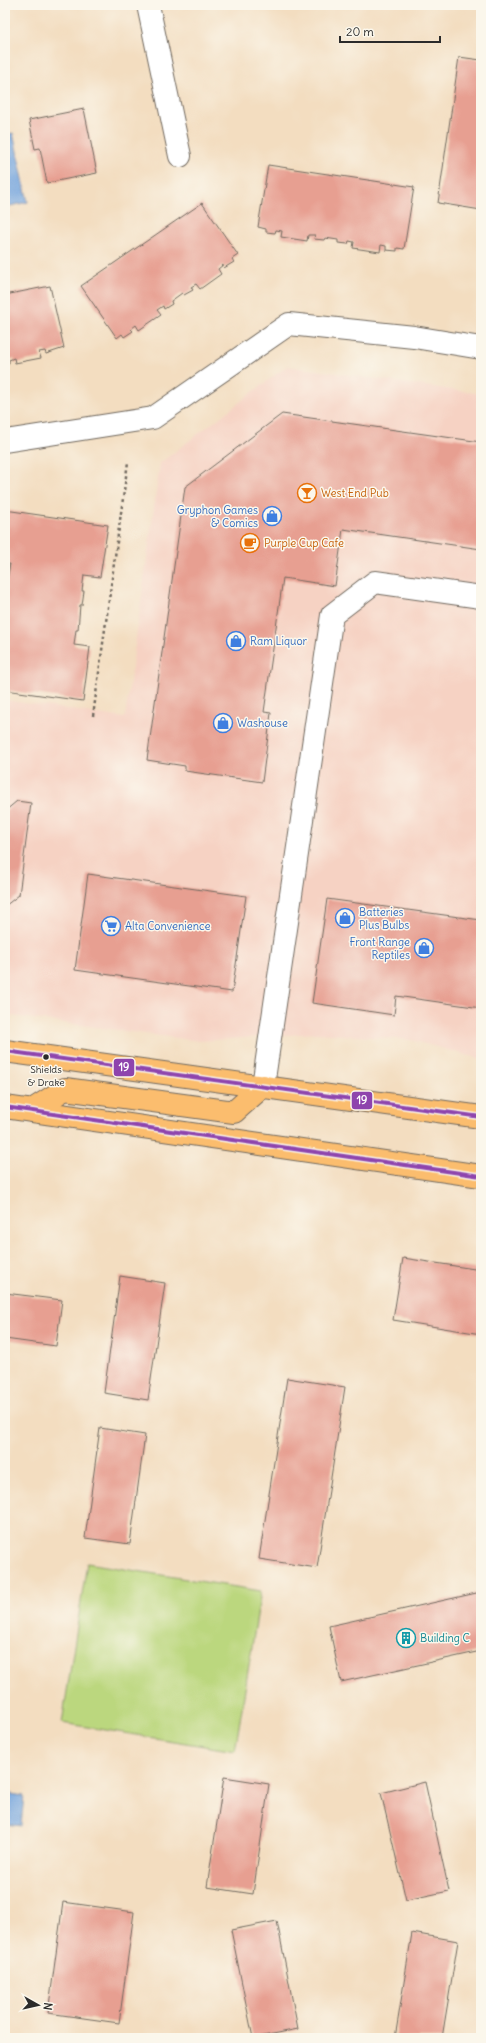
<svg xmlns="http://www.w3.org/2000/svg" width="486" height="2043" font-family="Delius,sans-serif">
	<rect width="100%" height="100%" fill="#fbf7ec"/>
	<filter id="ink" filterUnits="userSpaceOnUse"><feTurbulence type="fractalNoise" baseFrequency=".025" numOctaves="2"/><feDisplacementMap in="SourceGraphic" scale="8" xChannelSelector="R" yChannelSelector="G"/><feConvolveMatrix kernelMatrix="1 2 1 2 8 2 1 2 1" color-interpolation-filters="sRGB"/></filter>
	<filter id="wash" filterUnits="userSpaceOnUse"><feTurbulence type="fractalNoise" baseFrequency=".012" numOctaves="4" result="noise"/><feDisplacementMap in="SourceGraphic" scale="16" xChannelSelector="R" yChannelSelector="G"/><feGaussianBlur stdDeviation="0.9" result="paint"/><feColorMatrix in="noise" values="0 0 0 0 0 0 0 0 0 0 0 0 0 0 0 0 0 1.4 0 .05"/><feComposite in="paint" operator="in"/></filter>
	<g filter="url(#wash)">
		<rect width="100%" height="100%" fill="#f3ddc0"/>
		<path fill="#f6d2c3" d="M287,366L481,394V1059L411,1040L317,1033L199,1041L5,1015V700L125,718L160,463Z"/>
		<path fill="#bbd77e" stroke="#738154" d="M87,1563L261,1591L235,1751L62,1723Z"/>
		<path fill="#72a3dd" stroke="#4e6784" d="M13,133L28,202L5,207V135Z
			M5,1793L24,1796L21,1826L5,1824Z"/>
		<g id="blocks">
			<path fill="#e79f91" d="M459,57L481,60V210L438,203Z
				M84,109L97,173L47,183L40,148L35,149L29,120Z
				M268,165L414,187L404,249L397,248V251L386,250V246L381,245L380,252L353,248L354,242L349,241L348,244L338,243V240L325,238L324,240L314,239L315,235H308L307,241L281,237L282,231L276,230L275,233L266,232V229L258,227Z
				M202,203L238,255L232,259L234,262L224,268L223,265L218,269L221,274L200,289L196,284L191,287L193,290L184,295L182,293L171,301L172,304L164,309L163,306L157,310L161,315L139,330L136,325L131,329L133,331L124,337L122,334L117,338L81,286Z
				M50,286L64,348L46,354L45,351L39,352L41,358L15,363L14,358L9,360V363L5,364V295Z
				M282,414L481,442V549L343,529L335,586L283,578L264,712L271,713L262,782L185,771V766L147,760L185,487Z
				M5,510L108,525L100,577L84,575L82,591H84L82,605H80L78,630H76L74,645L90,647L83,701L5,690V581L7,580L10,564H5Z
				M17,801L31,803L19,895L5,906V811Z
				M88,874L246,896L232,992L75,970Z
				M327,899L481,920V1008L396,996L394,1015L312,1003Z
				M403,1258L481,1270V1334L393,1320Z
				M120,1276L165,1283L148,1400L104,1393Z
				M5,1293L62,1300L56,1346L5,1339Z
				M287,1378L345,1387L317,1568L259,1559Z
				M100,1428L145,1435L130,1544L85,1538Z
				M481,1592V1651L341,1682L329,1626Z
				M224,1777L269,1784L253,1894L207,1887Z
				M425,1782L449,1891L406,1900L381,1793Z
				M63,1902L134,1912L119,2023L48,2013Z
				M277,1921L298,2029L253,2038L231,1930Z
				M412,1933L458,1941L442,2038H395Z"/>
		</g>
	</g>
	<g filter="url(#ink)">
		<use href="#blocks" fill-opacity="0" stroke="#71695f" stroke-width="1"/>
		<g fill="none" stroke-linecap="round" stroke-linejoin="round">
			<g stroke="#71695f" stroke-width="24">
				<path id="minor" d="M148,5L180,156
					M5,441L153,418L289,324L414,337L481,348
					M263,1086L332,615L375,582L481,597"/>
			</g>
			<g stroke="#71695f" stroke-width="24">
				<path id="major" d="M5,1051L481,1117
					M5,1107L481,1176
					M32,1110L65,1089L234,1112L263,1086"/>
			</g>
			<path stroke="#71695f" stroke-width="2.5" stroke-dasharray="3 3" stroke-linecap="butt" d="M93,716L128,462"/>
			<use href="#minor" stroke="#fff" stroke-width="22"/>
			<use href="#major" stroke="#fbbd6e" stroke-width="22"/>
			<g stroke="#fbf7ec" stroke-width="7">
				<path id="bus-1" d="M5,1051L481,1117
					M5,1107L481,1176"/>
			</g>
			<use href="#bus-1" stroke="#8e44ad" stroke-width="4"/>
		</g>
	</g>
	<defs>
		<g id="bar-ring" transform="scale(1)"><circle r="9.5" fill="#fbf7ec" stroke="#e8710a" stroke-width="1.5"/><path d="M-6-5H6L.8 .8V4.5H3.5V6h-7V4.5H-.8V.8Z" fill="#e8710a"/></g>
		<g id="shop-ring" transform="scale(1)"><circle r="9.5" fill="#fbf7ec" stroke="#3f7fe0" stroke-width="1.5"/><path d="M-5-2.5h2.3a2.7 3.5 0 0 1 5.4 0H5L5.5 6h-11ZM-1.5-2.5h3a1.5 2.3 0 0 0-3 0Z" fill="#3f7fe0"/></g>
		<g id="cafe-ring" transform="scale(1)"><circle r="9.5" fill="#fbf7ec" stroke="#e8710a" stroke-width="1.5"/><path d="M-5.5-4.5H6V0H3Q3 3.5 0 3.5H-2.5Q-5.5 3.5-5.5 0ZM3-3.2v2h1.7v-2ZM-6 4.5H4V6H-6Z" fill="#e8710a"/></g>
		<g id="supermarket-ring" transform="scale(1)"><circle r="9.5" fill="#fbf7ec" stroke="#3f7fe0" stroke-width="1.5"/><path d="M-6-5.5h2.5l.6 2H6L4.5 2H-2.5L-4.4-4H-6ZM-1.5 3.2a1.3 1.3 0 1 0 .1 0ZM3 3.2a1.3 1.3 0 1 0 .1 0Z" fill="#3f7fe0"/></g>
		<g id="building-ring" transform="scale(1)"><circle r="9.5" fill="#fbf7ec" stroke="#0f9aa8" stroke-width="1.5"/><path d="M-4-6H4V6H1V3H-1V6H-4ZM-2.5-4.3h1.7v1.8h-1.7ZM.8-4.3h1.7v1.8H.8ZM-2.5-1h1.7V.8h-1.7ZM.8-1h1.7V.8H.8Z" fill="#0f9aa8"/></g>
	</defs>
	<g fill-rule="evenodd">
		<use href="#bar-ring" x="307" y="493"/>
		<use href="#shop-ring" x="272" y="516"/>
		<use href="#cafe-ring" x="250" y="543"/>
		<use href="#shop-ring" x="236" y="641"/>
		<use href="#shop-ring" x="223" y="723"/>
		<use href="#shop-ring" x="345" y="918"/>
		<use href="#supermarket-ring" x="111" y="926"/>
		<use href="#shop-ring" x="424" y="948"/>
		<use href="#building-ring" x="406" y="1638"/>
	</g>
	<circle fill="#2b2b2b" stroke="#fbf7ec" stroke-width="1.5" cx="46" cy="1057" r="3.5"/>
	<g text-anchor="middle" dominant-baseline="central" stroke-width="3" stroke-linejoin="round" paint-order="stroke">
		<g font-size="10" fill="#2b2b2b" stroke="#fbf7ec">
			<text x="46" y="1069">Shields<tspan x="46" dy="13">&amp; Drake</tspan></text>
		</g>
		<g font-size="11" fill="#c56008" stroke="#fbf7ec" text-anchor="start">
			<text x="321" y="493">West End Pub</text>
			<text x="264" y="543">Purple Cup Cafe</text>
		</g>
		<g font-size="11" fill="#366cbe" stroke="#fbf7ec" text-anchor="start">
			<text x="258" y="510" text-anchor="end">Gryphon Games<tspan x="258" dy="13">&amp; Comics</tspan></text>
			<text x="250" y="641">Ram Liquor</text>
			<text x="237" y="723">Washouse</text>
			<text x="359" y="912">Batteries<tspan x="359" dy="13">Plus Bulbs</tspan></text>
			<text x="125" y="926">Alta Convenience</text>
			<text x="410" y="942" text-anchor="end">Front Range<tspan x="410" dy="13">Reptiles</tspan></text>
		</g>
		<g font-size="11" fill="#0d838f" stroke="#fbf7ec" text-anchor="start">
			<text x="420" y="1638">Building C</text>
		</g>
	</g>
	<g stroke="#fbf7ec" stroke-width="1.5">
		<rect x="113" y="1058" width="22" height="19" rx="4" fill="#8e44ad"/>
		<rect x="351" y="1091" width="22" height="19" rx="4" fill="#8e44ad"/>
	</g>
	<g font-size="11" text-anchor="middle" font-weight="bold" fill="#fff">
		<text x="124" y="1071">19</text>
		<text x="362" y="1104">19</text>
	</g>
	<rect width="486" height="2043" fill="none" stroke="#fbf7ec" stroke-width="20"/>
	<g transform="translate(38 2005) rotate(98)" stroke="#fbf7ec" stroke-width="3" paint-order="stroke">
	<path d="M0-3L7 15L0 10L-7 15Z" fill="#2b2b2b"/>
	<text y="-6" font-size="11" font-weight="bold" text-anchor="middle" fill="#2b2b2b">N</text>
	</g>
	<path d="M340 36v6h100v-6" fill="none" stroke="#2b2b2b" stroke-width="2"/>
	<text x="346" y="36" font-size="12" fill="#2b2b2b" stroke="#fbf7ec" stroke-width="3" paint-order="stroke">20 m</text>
</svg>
